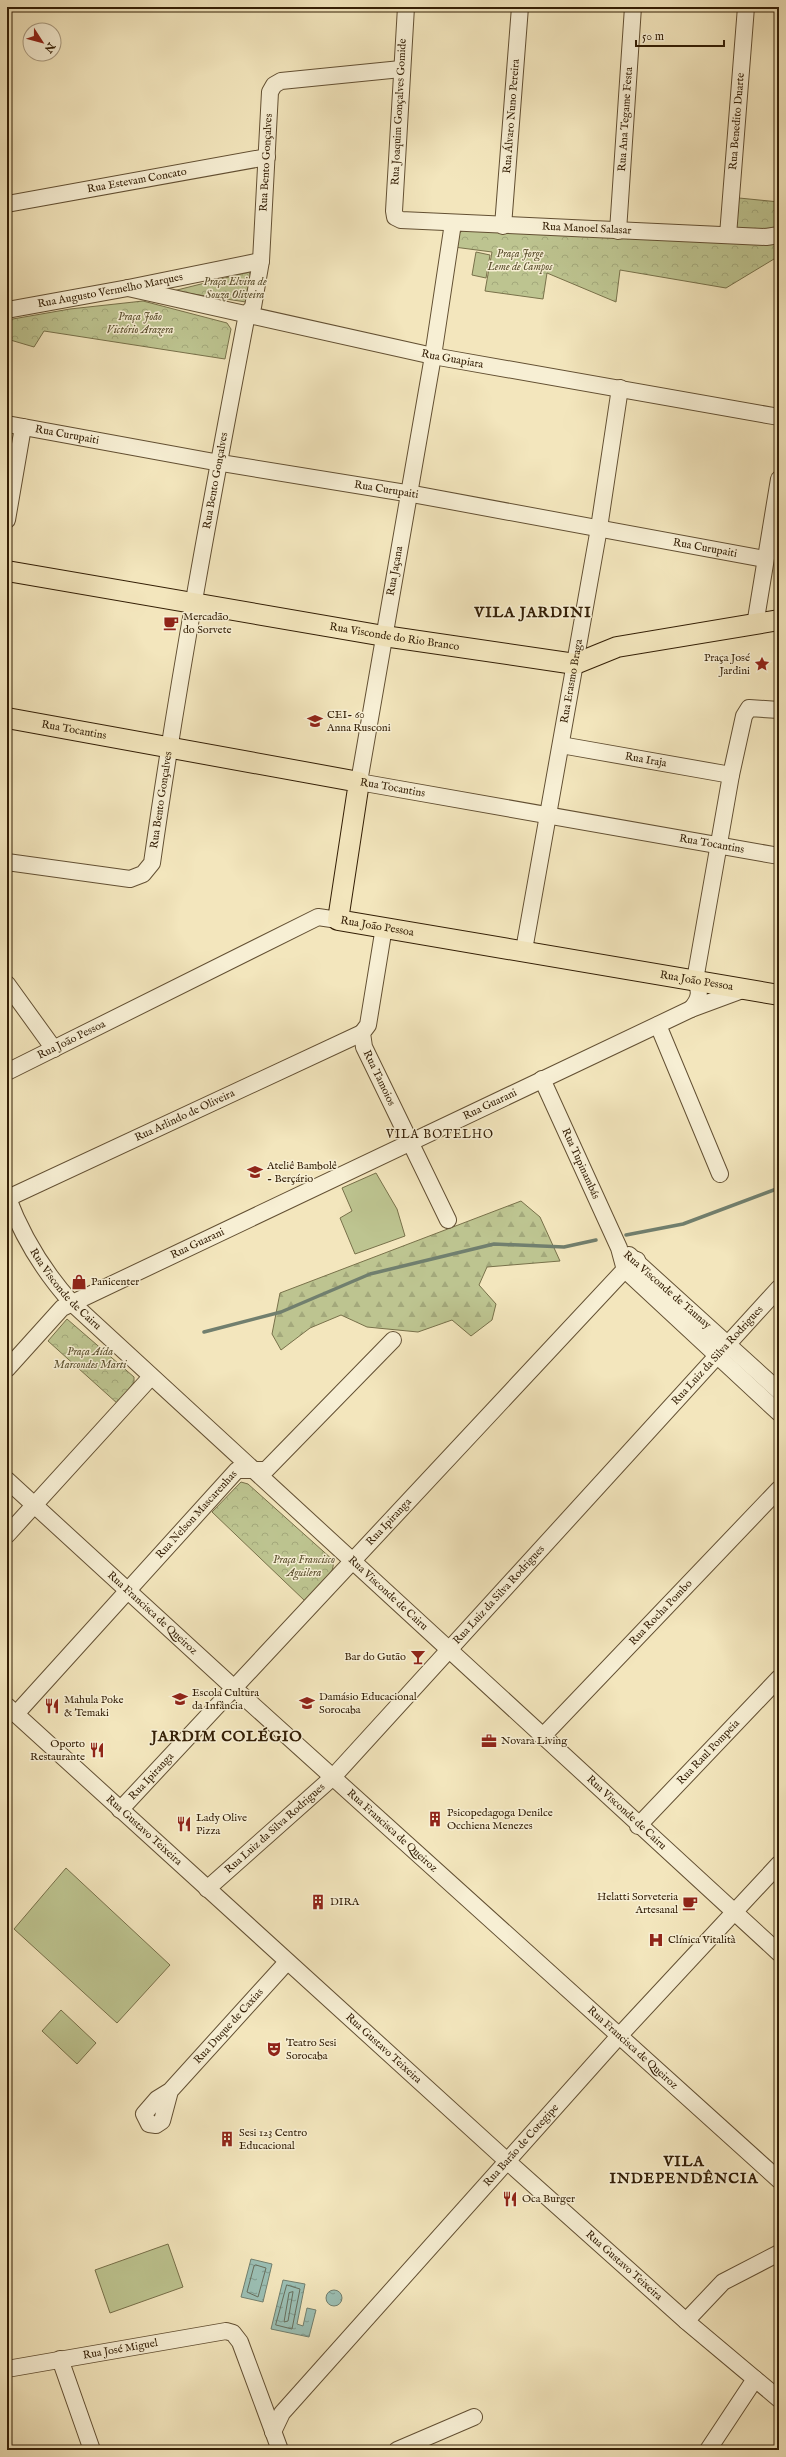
<svg xmlns="http://www.w3.org/2000/svg" width="786" height="2457" font-family="'IM FELL English',serif">
	<defs>
		<pattern id="forest-firs" width="22" height="20" patternUnits="userSpaceOnUse"><rect width="22" height="20" fill="#bdc490"/><path d="M5 1l3.5 6h-7zM16 11l3.5 6h-7z" fill="#a3a87b"/></pattern>
		<pattern id="park-crowns" width="20" height="18" patternUnits="userSpaceOnUse"><rect width="20" height="18" fill="#bdc490"/><path d="M2 6a3 3 0 1 1 6 0M12 15a3 3 0 1 1 6 0" fill="none" stroke="#a3a87b"/></pattern>
		<pattern id="water-ripples" width="26" height="14" patternUnits="userSpaceOnUse"><rect width="26" height="14" fill="#9bbfb4"/><path d="M2 4q2-2 4 0t4 0M15 11q2-2 4 0t4 0" fill="none" stroke="#7f9b90"/></pattern>
	</defs>
	<rect width="100%" height="100%" fill="#f3e6bd"/>
	<filter id="stains"><feTurbulence type="fractalNoise" baseFrequency=".005" numOctaves="4"/><feColorMatrix values="0 0 0 0 .2 0 0 0 0 .09 0 0 0 0 .02 0 0 0 .5 -.17"/></filter>
	<radialGradient id="worn" r=".72"><stop offset=".6" stop-color="#630" stop-opacity="0"/><stop offset="1" stop-color="#630" stop-opacity=".3"/></radialGradient>
	<path fill="#bdc490" stroke="#78714a" d="M476,252L490,255L486,278L472,275Z
		M376,1173L397,1209L405,1236L355,1254L340,1218L352,1211L342,1188Z
		M66,1868L170,1965L117,2023L14,1929Z
		M61,2010L96,2043L77,2064L42,2031Z
		M168,2244L183,2287L110,2313L95,2270Z"/>
	<path fill="url(#forest-firs)" stroke="#78714a" d="M521,1201L540,1217L560,1261L487,1267L479,1285L496,1304L492,1320L471,1336L452,1320L418,1332L367,1327L341,1315L310,1328L281,1350L272,1334L280,1293Z"/>
	<path fill="url(#park-crowns)" stroke="#78714a" d="M739,198L779,202V232L736,231Z
		M465,229L779,238V256L726,288L620,270L616,302L547,273L543,299L485,291L492,252L454,247L458,234Z
		M249,272L251,276L246,302L173,291Z
		M143,301L227,323L231,329L225,359L44,331L34,347L7,339V320L70,309Z
		M67,1319L134,1377V1382L118,1404L48,1341Z
		M241,1482L248,1484L333,1560C336,1577 316,1590 305,1601L212,1512Z"/>
	<path fill="url(#water-ripples)" stroke="#717f6e" d="M251,2259L272,2264L263,2302L241,2297Z
		M283,2280L305,2284L297,2324L303,2326L307,2308L316,2310L309,2337L271,2329Z
		M326 2298a8 8 0 1 1 16 0a8 8 0 1 1-16 0Z"/>
	<g fill="none" stroke-linecap="round" stroke-linejoin="round">
		<path stroke="#676e5c" stroke-width="1" d="M256,2265L266,2268L258,2297L247,2292L254,2266Z
			M287,2285L300,2289L292,2329L276,2325Z
			M293,2292L288,2321L284,2322L289,2293Z"/>
		<path stroke="#717f6e" stroke-width="3.5" d="M626,1235L683,1224L779,1188
			M204,1332L281,1312L370,1274L494,1244L564,1247L596,1240"/>
		<g stroke="#635033" stroke-width="18">
			<g id="minor">
				<path id="s1" d="M406,7L394,211L395,217L401,220L766,237L779,235"/>
				<path id="s2" d="M7,204L267,157"/>
				<path id="s3" d="M453,223L433,356L359,782L779,856"/>
				<path id="s4" d="M503,226L520,7"/>
				<path id="s5" d="M618,231L633,7"/>
				<path id="s6" d="M728,235L746,7"/>
				<path id="s7" d="M128,288L433,356L779,417"/>
				<path id="s8" d="M7,310L128,288L261,261"/>
				<path id="s9" d="M7,424L209,461L418,495L764,559"/>
				<path d="M7,520L23,427"/>
				<path d="M755,625L779,479"/>
				<path id="s10" d="M561,745L731,775"/>
				<path id="s11" d="M7,862L130,879L143,874L152,863C178,680 212,497 247,314L253,307L261,261L270,92L274,85L281,81L401,69"/>
				<path id="s12" d="M384,927L368,1025L362,1033L364,1047L448,1220"/>
				<path id="s13" d="M524,950L599,528L620,388"/>
				<path d="M7,984L54,1049"/>
				<path d="M691,1009C700,999 701,991 695,980L731,775L744,716L749,708L779,710"/>
				<path d="M658,1025L720,1174"/>
				<path id="s14" d="M7,1072L318,917L338,920"/>
				<path id="s15" d="M542,1079L619,1248L625,1270L779,1413"/>
				<path id="s16" d="M7,1196C22,1236 43,1271 72,1303L779,1953"/>
				<path id="s17" d="M8,1198L362,1033"/>
				<path d="M629,1255L779,1391"/>
				<path id="s18" d="M7,1369L62,1308L691,1009L745,989"/>
				<path id="s19" d="M7,1480L234,1688L779,2180"/>
				<path d="M7,1535L150,1378"/>
				<path id="s20" d="M7,1706L517,2170L686,2321L779,2399"/>
				<path id="s21" d="M16,1714L237,1470H266L393,1340"/>
				<path id="s22" d="M542,1737L779,1489"/>
				<path id="s23" d="M120,1810L629,1265L637,1260"/>
				<path id="s24" d="M638,1826L779,1678"/>
				<path id="s25" d="M207,1889L333,1777L779,1288"/>
				<path id="s26" d="M170,2091L162,2121L156,2125L149,2124L144,2114L157,2099L170,2091L287,1962"/>
				<path d="M686,2321L723,2282L779,2253"/>
				<path d="M60,2359L92,2450"/>
				<path id="s27" d="M7,2369L226,2331L233,2333L240,2342L280,2450"/>
				<path id="s28" d="M273,2432L282,2413L619,2036L779,1864"/>
				<path d="M397,2450L474,2417"/>
				<path d="M708,2450L755,2379"/>
			</g>
		</g>
		<g stroke="#331e05" stroke-width="22">
			<g id="major">
				<path id="s29" d="M7,571L384,636L575,664L617,647L779,620"/>
				<path id="s30" d="M7,718L359,782L338,920L779,995"/>
			</g>
		</g>
		<use href="#minor" stroke="#f7efd4" stroke-width="16"/>
		<use href="#major" stroke="#f3e6bd" stroke-width="20"/>
	</g>
	<defs>
		<g id="cafe-bare" transform="scale(1.2)"><path d="M-5.5-4.5H6V0H3Q3 3.5 0 3.5H-2.5Q-5.5 3.5-5.5 0ZM3-3.2v2h1.7v-2ZM-6 4.5H4V6H-6Z" fill="#8f2418" stroke="#f7efd4" stroke-width="2.5" paint-order="stroke"/></g>
		<g id="sight-bare" transform="scale(1.2)"><path d="M0-6L1.8-2.2L6-1.7L2.9 1.2L3.7 5.4L0 3.3L-3.7 5.4L-2.9 1.2L-6-1.7L-1.8-2.2Z" fill="#8f2418" stroke="#f7efd4" stroke-width="2.5" paint-order="stroke"/></g>
		<g id="school-bare" transform="scale(1.2)"><path d="M0-5L7-2L0 1L-7-2ZM-4 1L0 2.5L4 1V4Q0 6-4 4Z" fill="#8f2418" stroke="#f7efd4" stroke-width="2.5" paint-order="stroke"/></g>
		<g id="shop-bare" transform="scale(1.2)"><path d="M-5-2.5h2.3a2.7 3.5 0 0 1 5.4 0H5L5.5 6h-11ZM-1.5-2.5h3a1.5 2.3 0 0 0-3 0Z" fill="#8f2418" stroke="#f7efd4" stroke-width="2.5" paint-order="stroke"/></g>
		<g id="bar-bare" transform="scale(1.2)"><path d="M-6-5H6L.8 .8V4.5H3.5V6h-7V4.5H-.8V.8Z" fill="#8f2418" stroke="#f7efd4" stroke-width="2.5" paint-order="stroke"/></g>
		<g id="restaurant-bare" transform="scale(1.2)"><path d="M-5-6h1v4h1v-4h1v4h1v-4h1v5L-1.5 .5V6h-2V.5L-5-1ZM5-6V6H3V1.5H1.5Q1.5-4 5-6Z" fill="#8f2418" stroke="#f7efd4" stroke-width="2.5" paint-order="stroke"/></g>
		<g id="office-bare" transform="scale(1.2)"><path d="M-6-3h4V-5.5h4V-3h4V5H-6ZM-1-4.5V-3h2v-1.5ZM-6 0V1H6V0Z" fill="#8f2418" stroke="#f7efd4" stroke-width="2.5" paint-order="stroke"/></g>
		<g id="building-bare" transform="scale(1.2)"><path d="M-4-6H4V6H1V3H-1V6H-4ZM-2.5-4.3h1.7v1.8h-1.7ZM.8-4.3h1.7v1.8H.8ZM-2.5-1h1.7V.8h-1.7ZM.8-1h1.7V.8H.8Z" fill="#8f2418" stroke="#f7efd4" stroke-width="2.5" paint-order="stroke"/></g>
		<g id="hospital-bare" transform="scale(1.2)"><path d="M-5-5h3v3.5h4V-5h3V5h-3V1.5h-4V5h-3Z" fill="#8f2418" stroke="#f7efd4" stroke-width="2.5" paint-order="stroke"/></g>
		<g id="theatre-bare" transform="scale(1.2)"><path d="M-5-5.5Q0-4 5-5.5V0Q5 5 0 6Q-5 5-5 0ZM-3.3-2.5H-1v1.5H-3.3ZM1-2.5H3.3v1.5H1ZM-2.8 1Q0 5.5 2.8 1Z" fill="#8f2418" stroke="#f7efd4" stroke-width="2.5" paint-order="stroke"/></g>
	</defs>
	<g fill-rule="evenodd">
		<use href="#cafe-bare" x="171" y="623"/>
		<use href="#sight-bare" x="762" y="664"/>
		<use href="#school-bare" x="315" y="721"/>
		<use href="#school-bare" x="255" y="1172"/>
		<use href="#shop-bare" x="79" y="1282"/>
		<use href="#bar-bare" x="418" y="1657"/>
		<use href="#school-bare" x="180" y="1699"/>
		<use href="#school-bare" x="307" y="1703"/>
		<use href="#restaurant-bare" x="52" y="1706"/>
		<use href="#office-bare" x="489" y="1741"/>
		<use href="#restaurant-bare" x="97" y="1750"/>
		<use href="#building-bare" x="435" y="1819"/>
		<use href="#restaurant-bare" x="184" y="1824"/>
		<use href="#building-bare" x="318" y="1902"/>
		<use href="#cafe-bare" x="690" y="1903"/>
		<use href="#hospital-bare" x="656" y="1940"/>
		<use href="#theatre-bare" x="274" y="2049"/>
		<use href="#building-bare" x="227" y="2139"/>
		<use href="#restaurant-bare" x="510" y="2199"/>
	</g>
	<g text-anchor="middle" dominant-baseline="central" stroke-width="3" stroke-linejoin="round" paint-order="stroke">
		<g font-size="11" fill="#331e05" stroke="#f7efd4">
			<text transform="translate(399 112) rotate(-87)">Rua Joaquim Gonçalves Gomide</text>
			<text stroke="none"><textPath href="#s4" startOffset="110">Rua Álvaro Nuno Pereira</textPath></text>
			<text stroke="none"><textPath href="#s5" startOffset="112">Rua Ana Tegame Festa</textPath></text>
			<text stroke="none"><textPath href="#s6" startOffset="114">Rua Benedito Duarte</textPath></text>
			<text stroke="none"><textPath href="#s11" startOffset="864">Rua Bento Gonçalves</textPath></text>
			<text stroke="none"><textPath href="#s2" startOffset="132">Rua Estevam Concato</textPath></text>
			<text stroke="none"><textPath href="#s1" startOffset="403">Rua Manoel Salasar</textPath></text>
			<text stroke="none"><textPath href="#s8" startOffset="105">Rua Augusto Vermelho Marques</textPath></text>
			<text stroke="none"><textPath href="#s7" startOffset="332">Rua Guapiara</textPath></text>
			<text stroke="none"><textPath href="#s9" startOffset="61">Rua Curupaiti</textPath></text>
			<text stroke="none"><textPath href="#s11" startOffset="540">Rua Bento Gonçalves</textPath></text>
			<text stroke="none"><textPath href="#s9" startOffset="385">Rua Curupaiti</textPath></text>
			<text stroke="none"><textPath href="#s9" startOffset="709">Rua Curupaiti</textPath></text>
			<text transform="translate(395 571) rotate(-80)">Rua Jaçana</text>
			<text stroke="none"><textPath href="#s29" startOffset="393">Rua Visconde do Rio Branco</textPath></text>
			<text stroke="none"><textPath href="#s13" startOffset="273">Rua Erasmo Braga</textPath></text>
			<text stroke="none"><textPath href="#s30" startOffset="68">Rua Tocantins</textPath></text>
			<text stroke="none"><textPath href="#s10" startOffset="86">Rua Iraja</textPath></text>
			<text stroke="none"><textPath href="#s3" startOffset="601">Rua Tocantins</textPath></text>
			<text stroke="none"><textPath href="#s11" startOffset="216">Rua Bento Gonçalves</textPath></text>
			<text stroke="none"><textPath href="#s3" startOffset="925">Rua Tocantins</textPath></text>
			<text stroke="none"><textPath href="#s30" startOffset="537">Rua João Pessoa</textPath></text>
			<text stroke="none"><textPath href="#s30" startOffset="861">Rua João Pessoa</textPath></text>
			<text stroke="none"><textPath href="#s14" startOffset="72">Rua João Pessoa</textPath></text>
			<text stroke="none"><textPath href="#s12" startOffset="158">Rua Tamoios</textPath></text>
			<text stroke="none"><textPath href="#s18" startOffset="556">Rua Guarani</textPath></text>
			<text stroke="none"><textPath href="#s17" startOffset="195">Rua Arlindo de Oliveira</textPath></text>
			<text stroke="none"><textPath href="#s15" startOffset="93">Rua Tupinambás</textPath></text>
			<text stroke="none"><textPath href="#s18" startOffset="232">Rua Guarani</textPath></text>
			<text stroke="none"><textPath href="#s16" startOffset="111">Rua Visconde de Cairu</textPath></text>
			<text transform="translate(667 1290) rotate(41)">Rua Visconde de Taunay</text>
			<text stroke="none"><textPath href="#s25" startOffset="739">Rua Luiz da Silva Rodrigues</textPath></text>
			<text stroke="none"><textPath href="#s21" startOffset="269">Rua Nelson Mascarenhas</textPath></text>
			<text stroke="none"><textPath href="#s23" startOffset="394">Rua Ipiranga</textPath></text>
			<text stroke="none"><textPath href="#s16" startOffset="555">Rua Visconde de Cairu</textPath></text>
			<text stroke="none"><textPath href="#s25" startOffset="415">Rua Luiz da Silva Rodrigues</textPath></text>
			<text stroke="none"><textPath href="#s19" startOffset="197">Rua Francisca de Queiroz</textPath></text>
			<text stroke="none"><textPath href="#s22" startOffset="172">Rua Rocha Pombo</textPath></text>
			<text stroke="none"><textPath href="#s24" startOffset="102">Rua Raul Pompeia</textPath></text>
			<text stroke="none"><textPath href="#s23" startOffset="46">Rua Ipiranga</textPath></text>
			<text stroke="none"><textPath href="#s16" startOffset="879">Rua Visconde de Cairu</textPath></text>
			<text stroke="none"><textPath href="#s25" startOffset="91">Rua Luiz da Silva Rodrigues</textPath></text>
			<text stroke="none"><textPath href="#s20" startOffset="185">Rua Gustavo Teixeira</textPath></text>
			<text stroke="none"><textPath href="#s19" startOffset="521">Rua Francisca de Queiroz</textPath></text>
			<text stroke="none"><textPath href="#s26" startOffset="179">Rua Duque de Caxias</textPath></text>
			<text stroke="none"><textPath href="#s19" startOffset="845">Rua Francisca de Queiroz</textPath></text>
			<text stroke="none"><textPath href="#s20" startOffset="509">Rua Gustavo Teixeira</textPath></text>
			<text stroke="none"><textPath href="#s28" startOffset="380">Rua Barão de Cotegipe</textPath></text>
			<text stroke="none"><textPath href="#s20" startOffset="833">Rua Gustavo Teixeira</textPath></text>
			<text stroke="none"><textPath href="#s27" startOffset="115">Rua José Miguel</textPath></text>
		</g>
		<g font-size="11" font-style="italic" fill="#5c502f" stroke="#f7efd4">
			<text x="520" y="254">Praça Jorge<tspan x="520" dy="13">Leme de Campos</tspan></text>
			<text x="235" y="282">Praça Elvira de<tspan x="235" dy="13">Souza Oliveira</tspan></text>
			<text x="140" y="317">Praça João<tspan x="140" dy="13">Victório Arazera</tspan></text>
			<text x="90" y="1352">Praça Aída<tspan x="90" dy="13">Marcondes Marti</tspan></text>
			<text x="304" y="1560">Praça Francisco<tspan x="304" dy="13">Aguilera</tspan></text>
		</g>
		<g font-size="11" fill="#331e05" stroke="#f7efd4" text-anchor="start">
			<text x="183" y="617">Mercadão<tspan x="183" dy="13">do Sorvete</tspan></text>
			<text x="750" y="658" text-anchor="end">Praça José<tspan x="750" dy="13">Jardini</tspan></text>
			<text x="327" y="715">CEI- 60<tspan x="327" dy="13">Anna Rusconi</tspan></text>
			<text x="267" y="1166">Ateliê Bambolê<tspan x="267" dy="13">- Berçário</tspan></text>
			<text x="91" y="1282">Panicenter</text>
			<text x="406" y="1657" text-anchor="end">Bar do Gutão</text>
			<text x="192" y="1693">Escola Cultura<tspan x="192" dy="13">da Infância</tspan></text>
			<text x="319" y="1697">Damásio Educacional<tspan x="319" dy="13">Sorocaba</tspan></text>
			<text x="64" y="1700">Mahula Poke<tspan x="64" dy="13">&amp; Temaki</tspan></text>
			<text x="501" y="1741">Novara Living</text>
			<text x="85" y="1744" text-anchor="end">Oporto<tspan x="85" dy="13">Restaurante</tspan></text>
			<text x="447" y="1813">Psicopedagoga Denilce<tspan x="447" dy="13">Occhiena Menezes</tspan></text>
			<text x="196" y="1818">Lady Olive<tspan x="196" dy="13">Pizza</tspan></text>
			<text x="678" y="1897" text-anchor="end">Helatti Sorveteria<tspan x="678" dy="13">Artesanal</tspan></text>
			<text x="330" y="1902">DIRA</text>
			<text x="668" y="1940">Clínica Vitalità</text>
			<text x="286" y="2043">Teatro Sesi<tspan x="286" dy="13">Sorocaba</tspan></text>
			<text x="239" y="2133">Sesi 123 Centro<tspan x="239" dy="13">Educacional</tspan></text>
			<text x="522" y="2199">Oca Burger</text>
		</g>
		<g font-size="12" letter-spacing="1" fill="#331e05" stroke="#f7efd4">
			<text x="440" y="1134">VILA BOTELHO</text>
		</g>
		<g font-size="15" font-weight="bold" letter-spacing="1" fill="#331e05" stroke="#f7efd4">
			<text x="533" y="612">VILA JARDINI</text>
			<text x="227" y="1736">JARDIM COLÉGIO</text>
			<text x="684" y="2161">VILA<tspan x="684" dy="17">INDEPENDÊNCIA</tspan></text>
		</g>
	</g>
	<rect width="786" height="2457" fill="none" stroke="#f3e6bd" stroke-width="24"/>
	<rect x="8" y="8" width="770" height="2441" fill="none" stroke="#331e05" stroke-width="2"/>
	<rect x="12" y="12" width="762" height="2433" fill="none" stroke="#331e05"/>
	<g transform="translate(42 42) rotate(126)"><circle r="19" fill="#f7efd4" stroke="#a99b81"/>
	<path d="M0-3L7 15L0 10L-7 15Z" fill="#8f2418"/>
	<text y="-6" font-size="11" font-weight="bold" text-anchor="middle" fill="#331e05">N</text>
	</g>
	<path d="M636 40v6h88v-6" fill="none" stroke="#331e05" stroke-width="2"/>
	<text x="642" y="40" font-size="12" fill="#331e05" stroke="#f7efd4" stroke-width="3" paint-order="stroke">50 m</text>
	<rect width="100%" height="100%" filter="url(#stains)"/>
	<rect width="100%" height="100%" fill="url(#worn)"/>
</svg>
